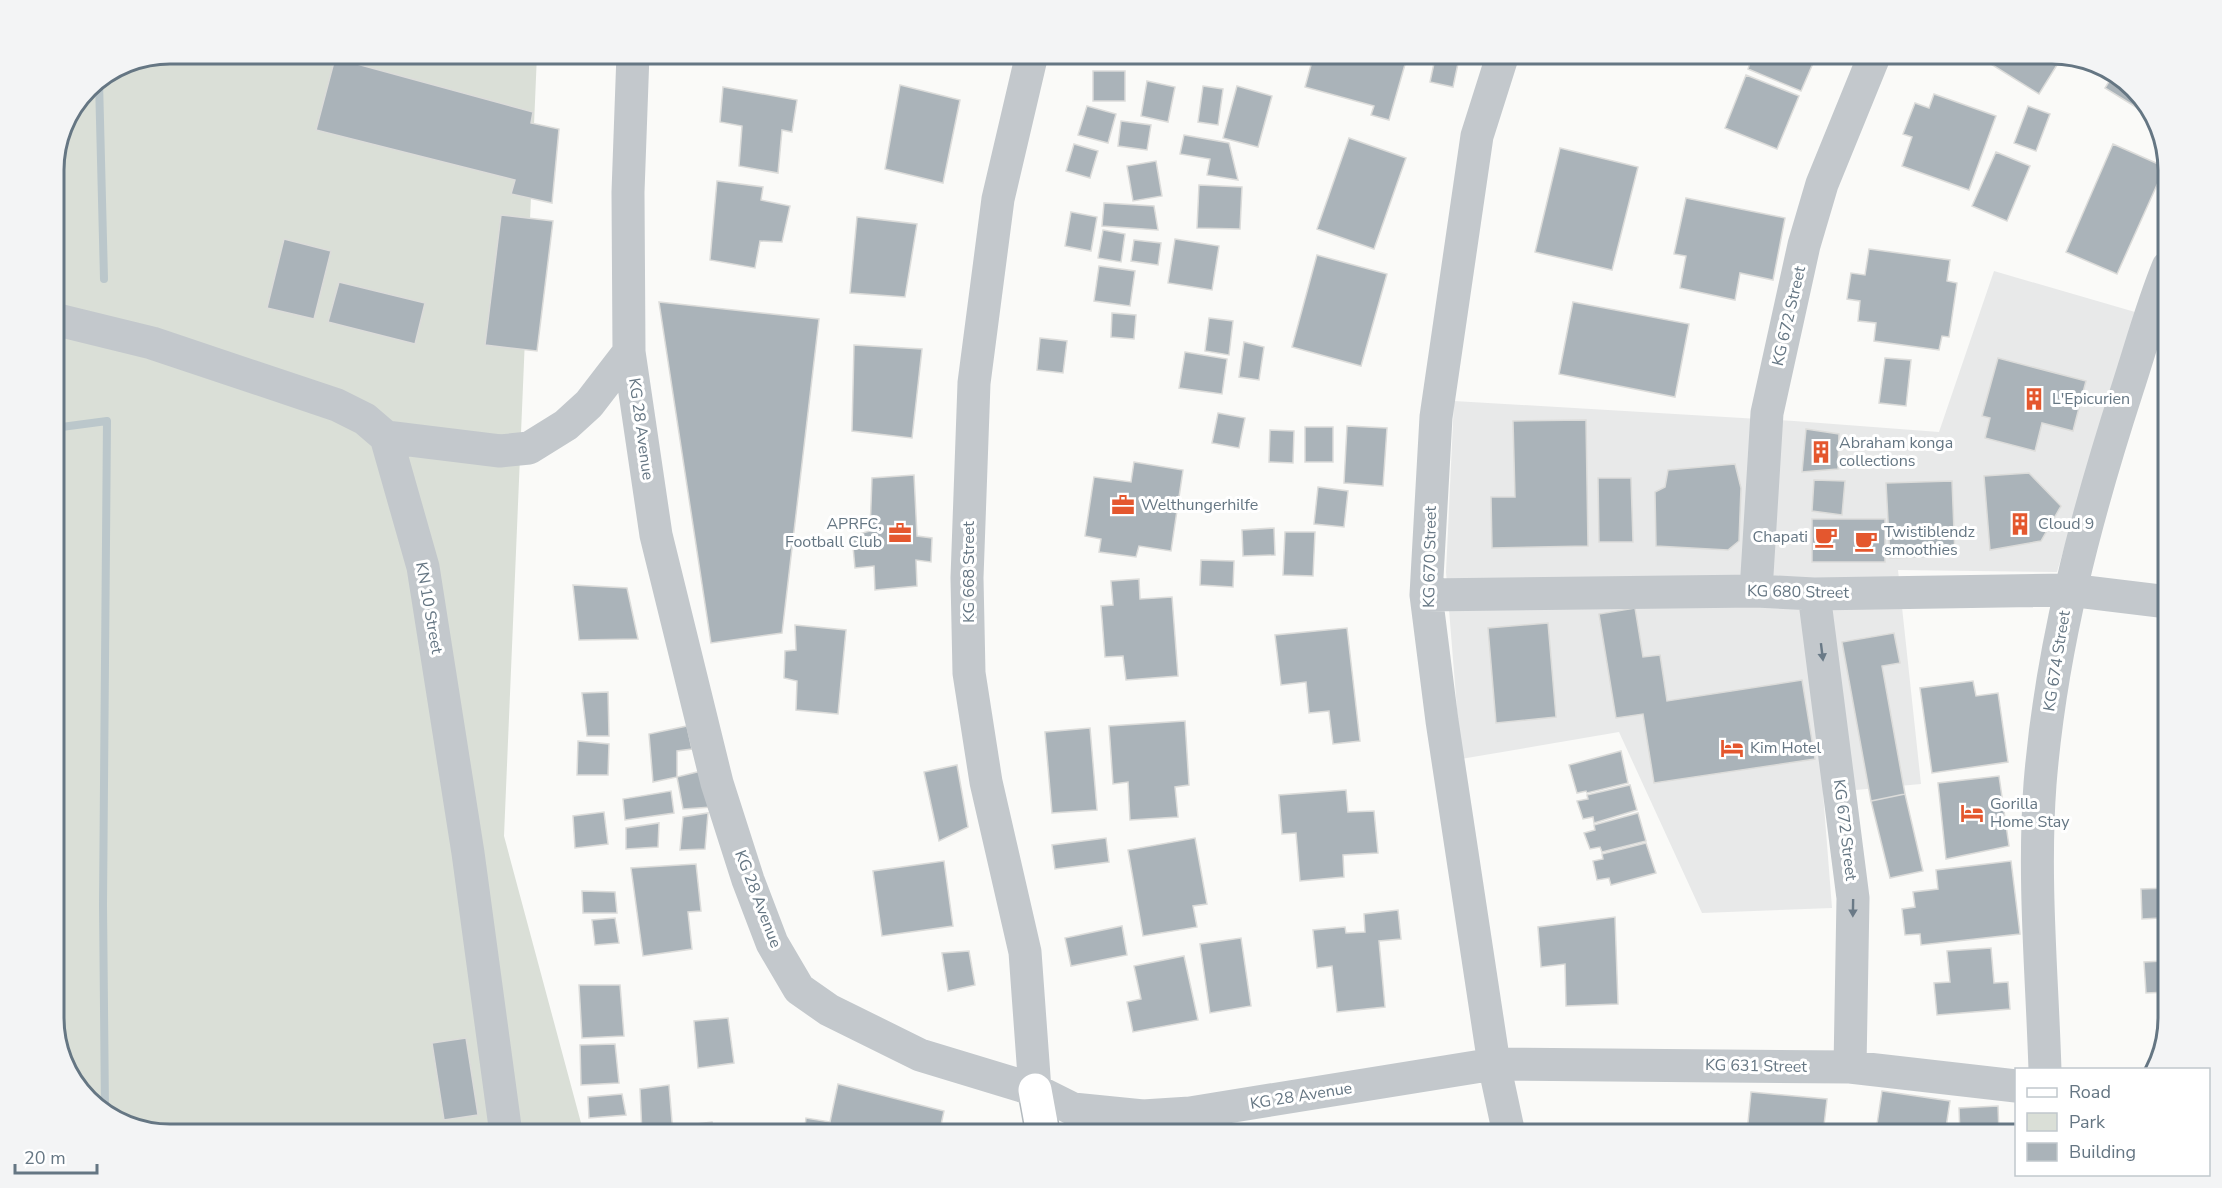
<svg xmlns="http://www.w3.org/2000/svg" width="2222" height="1188" font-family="'Nunito Sans',sans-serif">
	<rect width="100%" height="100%" fill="#fafaf8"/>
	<path fill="#e8e9e9" d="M1994,271L2135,312L2057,572L1898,570L1921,784L1823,793L1832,908L1702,913L1619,732L1461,759L1446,572L1454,401L1794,421L1939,432Z"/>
	<path fill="#dadfd7" d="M170,54H537L504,836L584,1134H170L119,1122L73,1082L54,1026V163L63,126L88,88L126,63Z"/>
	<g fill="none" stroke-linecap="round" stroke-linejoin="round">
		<path stroke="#bbc7cb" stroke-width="8" d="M99,81L104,279
			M54,428L107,421L103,905L105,1110"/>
	</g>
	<path fill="#aab3b9" stroke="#dcdcda" stroke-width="1.5" d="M763,54H811L809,63Z
		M1314,54H1408L1389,120L1371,115L1374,106L1305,87Z
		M1436,54H1460L1453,87L1430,82Z
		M1753,54H1817L1801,91L1748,69Z
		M1990,54H2052L2062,57L2039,94L1986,61Z
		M335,58L533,112L531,123L559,129L552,203L511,194L515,180L316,130Z
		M1093,71H1125V101H1093Z
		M1746,75L1799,96L1777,149L1725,128Z
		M2113,75L2149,106L2152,117L2105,88Z
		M1147,81L1175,87L1168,122L1141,116Z
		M900,85L960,100L943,183L885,169Z
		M1203,86L1223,89L1218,125L1198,122Z
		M1237,86L1272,96L1258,147L1223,138Z
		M723,87L797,100L792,132L782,130L778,173L739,166L742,126L720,122Z
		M1934,94L1996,116L1969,190L1902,166L1912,137L1903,134L1915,103L1929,108Z
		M1087,106L1116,114L1108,143L1078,135Z
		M2028,106L2050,114L2036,151L2014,143Z
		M1121,121L1151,125L1147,150L1118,146Z
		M1184,135L1229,143L1238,180L1207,175L1210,159L1180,154Z
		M1349,138L1406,158L1374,249L1317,229Z
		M1074,144L1098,151L1090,178L1066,171Z
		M2113,144L2165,167L2117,274L2066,252Z
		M1560,148L1638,167L1612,270L1535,252Z
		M1996,152L2030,166L2007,221L1972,206Z
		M1156,161L1162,196L1133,201L1127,166Z
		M717,181L763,187L761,200L790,206L782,242L760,241L755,268L710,260Z
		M1199,185L1242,187L1240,229L1197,228Z
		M1686,198L1785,218L1773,280L1740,273L1735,300L1680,288L1686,256L1674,254Z
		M1104,203L1154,206L1158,230L1102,226Z
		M1071,212L1097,217L1091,251L1065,246Z
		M501,215L553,221L537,351L485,345Z
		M857,217L917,224L905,297L850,293Z
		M1103,230L1125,234L1121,262L1098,258Z
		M284,239L331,251L314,319L267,308Z
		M1175,239L1219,246L1212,290L1168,283Z
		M1134,240L1161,243L1158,265L1131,261Z
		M1869,249L1950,260L1947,281L1957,283L1949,337L1942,336L1939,350L1874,341L1876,323L1858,321L1860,301L1847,299L1851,273L1865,275Z
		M1317,255L1387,274L1361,366L1292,347Z
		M1099,266L1135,271L1130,306L1094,301Z
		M339,282L425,303L415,344L328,322Z
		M659,302L819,319L782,633L711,643Z
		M1573,302L1689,324L1675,397L1559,374Z
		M1112,313L1136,315L1134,339L1111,337Z
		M1209,318L1233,321L1229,355L1205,351Z
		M1040,338L1067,341L1063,373L1037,370Z
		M1244,342L1264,347L1259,380L1239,377Z
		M854,345L922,349L912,438L852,431Z
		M1185,352L1227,359L1222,394L1179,388Z
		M1885,358L1911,360L1906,406L1879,403Z
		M1998,358L2086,381L2073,431L2042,423L2035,451L1985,438L1990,418L1982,416Z
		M1218,413L1245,418L1239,448L1212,443Z
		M1586,420L1588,546L1492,548L1491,497H1515L1513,421Z
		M1347,426L1387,428L1383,486L1344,483Z
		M1305,427H1333V462H1305Z
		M1806,429L1839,434L1838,469L1802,472Z
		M1270,430L1294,431L1293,463L1269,462Z
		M1134,462L1183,470L1171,551L1139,546L1136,557L1099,552L1101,539L1085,536L1094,477L1131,482Z
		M1735,464L1741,488L1739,541L1728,550L1656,546L1655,492L1665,487L1668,470Z
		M2029,473L2061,506L2041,541L1990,550L1984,476Z
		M914,475L917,536L932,538L931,562L916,560L917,586L875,590L874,566L855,568L852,536L870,531L872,478Z
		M1598,478H1631L1633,542H1599Z
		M1814,480L1845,481L1842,515L1812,511Z
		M1952,481L1955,556L1890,558L1886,483Z
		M1318,487L1348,491L1344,527L1314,524Z
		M1812,519H1885V562H1812Z
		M1274,528L1275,555L1243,556L1242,530Z
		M1285,532H1315L1313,576L1283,575Z
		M1201,560L1234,561L1233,587L1200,585Z
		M1139,579L1140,599L1172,597L1178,676L1126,680L1123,656L1105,657L1101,606L1113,605L1111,581Z
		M573,585L627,588L638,639L579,640Z
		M1635,608L1643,657L1660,655L1667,701L1802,680L1815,759L1654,783L1643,714L1616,718L1599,614Z
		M1548,623L1556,717L1496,723L1488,628Z
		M795,625L846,630L838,714L796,710L797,681L784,678L785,651L796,650Z
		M1347,628L1360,741L1333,744L1329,711L1309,713L1306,682L1281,685L1275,635Z
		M1894,633L1900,663L1882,666L1905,794L1871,801L1842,642Z
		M1973,681L1976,696L1998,693L2008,762L1932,773L1920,688Z
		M608,692L609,736H587L582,693Z
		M1185,721L1189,785L1175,787L1178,817L1130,820L1128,782L1113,784L1109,726Z
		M687,726L692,749L677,751V777L653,782L649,734Z
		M1090,728L1097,810L1052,813L1045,732Z
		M578,741L609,744L608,775H577Z
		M1621,751L1628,783L1587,793L1586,791L1577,793L1569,765Z
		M957,765L968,827L939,841L924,772Z
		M705,770L712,807L683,809L677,777Z
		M1999,776L2009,846L1946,859L1938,783Z
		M1630,785L1637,810L1594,823L1593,817L1583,819L1577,801L1588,799L1587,795Z
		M1346,790L1348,812L1374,811L1378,853L1343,855L1344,877L1300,881L1296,833L1282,834L1279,795Z
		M671,791L674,813L625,820L623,799Z
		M1905,794L1923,871L1890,878L1871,801Z
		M604,812L608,844L575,848L573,816Z
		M708,813L705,849L680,850L683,817Z
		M1638,813L1646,841L1602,852L1600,847L1590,849L1584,833L1595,830L1594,825Z
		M659,823L658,847L626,849V828Z
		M1106,838L1109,862L1055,869L1052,845Z
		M1195,838L1207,904L1193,906L1197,927L1143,936L1128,850Z
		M1646,843L1656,873L1611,885L1609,878L1597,880L1593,861L1603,859L1602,854Z
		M944,861L953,926L882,936L873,871Z
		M2011,861L2020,934L1921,945L1920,934L1905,935L1902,909L1915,907L1913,892L1938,889L1936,870Z
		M696,864L701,911L688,912L692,949L643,956L631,868Z
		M2168,888V992L2146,993L2144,962L2163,961L2160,918L2142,919L2141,889Z
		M582,891L615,892L617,913H583Z
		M1398,910L1401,939L1379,941L1385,1007L1337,1012L1332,966L1317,968L1313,930L1345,927L1346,933L1365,932L1364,914Z
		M1615,917L1618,1004L1566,1006L1565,964L1541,967L1538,927Z
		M615,918L619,943L595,945L592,920Z
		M1122,926L1127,955L1071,966L1065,938Z
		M1241,938L1251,1006L1210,1013L1200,944Z
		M1991,948L1994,983L2008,982L2010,1009L1937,1015L1934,983L1950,982L1947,951Z
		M969,951L975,985L948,991L942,953Z
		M1184,956L1198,1020L1133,1032L1127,1002L1141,999L1134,966Z
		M579,985H620L624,1036L582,1038Z
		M728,1018L734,1063L698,1068L694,1021Z
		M466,1038L478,1115L444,1120L432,1043Z
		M615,1044L619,1083L581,1085L580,1045Z
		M838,1084L944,1111L939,1134H804L806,1118L830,1122Z
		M669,1085L673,1134H642L640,1089Z
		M1882,1091L1950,1101L1945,1134H1897L1876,1131Z
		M1751,1092L1827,1099L1823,1134L1747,1133Z
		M622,1094L626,1115L589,1118L588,1097Z
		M1998,1106L1999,1134H1960L1959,1108Z
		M712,1122L714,1134H680V1126Z
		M622,1127L623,1134H591L590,1129Z"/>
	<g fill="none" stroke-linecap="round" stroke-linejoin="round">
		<g stroke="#b3babf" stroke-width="36">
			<path id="secondary" d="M1035,1090L1043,1134"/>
		</g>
		<path stroke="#c3c8cc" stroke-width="33" d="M633,54L628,192L629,352L656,535L717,783L748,880L772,943L799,989L829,1010L920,1055L1035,1090L1073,1109L1143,1116L1190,1113L1494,1064L1509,1134
			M1032,54L998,199L974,383L967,578L969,673L986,782L1025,952L1035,1090
			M1503,54L1477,136L1436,417L1426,595L1442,721L1494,1064L1850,1067L2016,1086
			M54,319L152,343L337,405L365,419L386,437L423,567L468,853L506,1134
			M386,437L500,451L529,448L566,425L589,404L629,352
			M1756,591L1767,413L1804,245L1822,184L1875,54
			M1814,594L1853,898L1850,1067
			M1426,595L1756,591L1814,594L2069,590L2168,602
			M2045,1070C2042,975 2033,879 2040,784C2051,648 2086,516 2128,387C2141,347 2152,306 2168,267"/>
		<use href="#secondary" stroke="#fff" stroke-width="33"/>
	</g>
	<defs><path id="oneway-solid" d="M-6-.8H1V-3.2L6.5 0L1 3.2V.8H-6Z" transform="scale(1.5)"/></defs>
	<g fill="#6a7a87">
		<use href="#oneway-solid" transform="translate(1822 652) rotate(83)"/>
		<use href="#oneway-solid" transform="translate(1853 908) rotate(91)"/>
	</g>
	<defs>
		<g id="building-bare" transform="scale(1.8)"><path d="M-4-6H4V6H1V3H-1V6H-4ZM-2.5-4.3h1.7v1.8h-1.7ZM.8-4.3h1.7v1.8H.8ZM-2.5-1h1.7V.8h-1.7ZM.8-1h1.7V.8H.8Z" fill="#e4572e" stroke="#fff" stroke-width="2.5" paint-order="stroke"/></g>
		<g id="office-bare" transform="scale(1.8)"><path d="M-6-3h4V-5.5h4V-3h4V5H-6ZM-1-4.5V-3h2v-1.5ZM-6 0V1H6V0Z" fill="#e4572e" stroke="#fff" stroke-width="2.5" paint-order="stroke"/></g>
		<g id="cafe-bare" transform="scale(1.8)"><path d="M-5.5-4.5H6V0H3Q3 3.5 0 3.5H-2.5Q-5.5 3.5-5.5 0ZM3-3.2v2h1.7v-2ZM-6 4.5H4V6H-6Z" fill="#e4572e" stroke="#fff" stroke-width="2.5" paint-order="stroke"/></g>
		<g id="hotel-bare" transform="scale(1.8)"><path d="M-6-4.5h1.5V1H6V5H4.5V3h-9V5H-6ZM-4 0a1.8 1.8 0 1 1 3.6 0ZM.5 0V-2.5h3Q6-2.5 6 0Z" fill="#e4572e" stroke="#fff" stroke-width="2.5" paint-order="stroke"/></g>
	</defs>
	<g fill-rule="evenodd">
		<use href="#building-bare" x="2034" y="399"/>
		<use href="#building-bare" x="1821" y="452"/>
		<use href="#office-bare" x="1123" y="505"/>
		<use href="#building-bare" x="2020" y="524"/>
		<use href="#office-bare" x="900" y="533"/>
		<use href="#cafe-bare" x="1826" y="537"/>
		<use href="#cafe-bare" x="1866" y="541"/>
		<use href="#hotel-bare" x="1732" y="748"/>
		<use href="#hotel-bare" x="1972" y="813"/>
	</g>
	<g text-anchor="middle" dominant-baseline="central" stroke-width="6" stroke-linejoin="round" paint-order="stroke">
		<g font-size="16" fill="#657683" stroke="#fff">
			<text transform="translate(1789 316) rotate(-77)">KG 672 Street</text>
			<text transform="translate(641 429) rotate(82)">KG 28 Avenue</text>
			<text transform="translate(1430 557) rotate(-89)">KG 670 Street</text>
			<text transform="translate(969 572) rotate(-90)">KG 668 Street</text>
			<text transform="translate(1798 592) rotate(1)">KG 680 Street</text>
			<text transform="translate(429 608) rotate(80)">KN 10 Street</text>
			<text transform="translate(2057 661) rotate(-81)">KG 674 Street</text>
			<text transform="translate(1845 830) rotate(83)">KG 672 Street</text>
			<text transform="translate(758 899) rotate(69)">KG 28 Avenue</text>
			<text transform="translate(1756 1066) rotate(1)">KG 631 Street</text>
			<text transform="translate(1301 1096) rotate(-9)">KG 28 Avenue</text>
		</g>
		<g font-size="16" fill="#657683" stroke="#fff" text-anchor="start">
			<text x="2052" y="399">L'Epicurien</text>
			<text x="1839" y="443">Abraham konga<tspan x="1839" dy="18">collections</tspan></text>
			<text x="1141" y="505">Welthungerhilfe</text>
			<text x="882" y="524" text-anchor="end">APRFC,<tspan x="882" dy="18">Football Club</tspan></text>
			<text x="2038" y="524">Cloud 9</text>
			<text x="1884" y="532">Twistiblendz<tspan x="1884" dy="18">smoothies</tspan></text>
			<text x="1808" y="537" text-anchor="end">Chapati</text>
			<text x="1750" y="748">Kim Hotel</text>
			<text x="1990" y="804">Gorilla<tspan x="1990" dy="18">Home Stay</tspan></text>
		</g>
	</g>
	<path d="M0 0H2222V1188H0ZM170 64H2052A106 106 0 0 1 2158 170V1018A106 106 0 0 1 2052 1124H170A106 106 0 0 1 64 1018V170A106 106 0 0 1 170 64Z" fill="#f3f4f5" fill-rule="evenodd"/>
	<path fill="none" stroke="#657683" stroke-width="3" d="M170 64H2052A106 106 0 0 1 2158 170V1018A106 106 0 0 1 2052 1124H170A106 106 0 0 1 64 1018V170A106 106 0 0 1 170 64Z"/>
	<rect x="2015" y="1068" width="195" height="108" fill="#ffffff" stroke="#c1c8cd" stroke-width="1.5"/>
	<rect x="2027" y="1088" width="30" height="9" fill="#ffffff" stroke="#c1c8cd" stroke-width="1.5"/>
	<text x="2069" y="1098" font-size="18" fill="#657683">Road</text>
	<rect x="2027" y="1113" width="30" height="18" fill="#dadfd7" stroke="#c1c8cd" stroke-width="1.5"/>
	<text x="2069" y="1128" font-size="18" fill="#657683">Park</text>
	<rect x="2027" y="1143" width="30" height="18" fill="#aab3b9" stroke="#c1c8cd" stroke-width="1.5"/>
	<text x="2069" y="1158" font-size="18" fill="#657683">Building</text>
	<path d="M15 1164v9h82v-9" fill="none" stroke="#657683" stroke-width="3"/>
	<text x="24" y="1164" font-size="18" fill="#657683" stroke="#ffffff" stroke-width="4.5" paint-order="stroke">20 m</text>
</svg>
